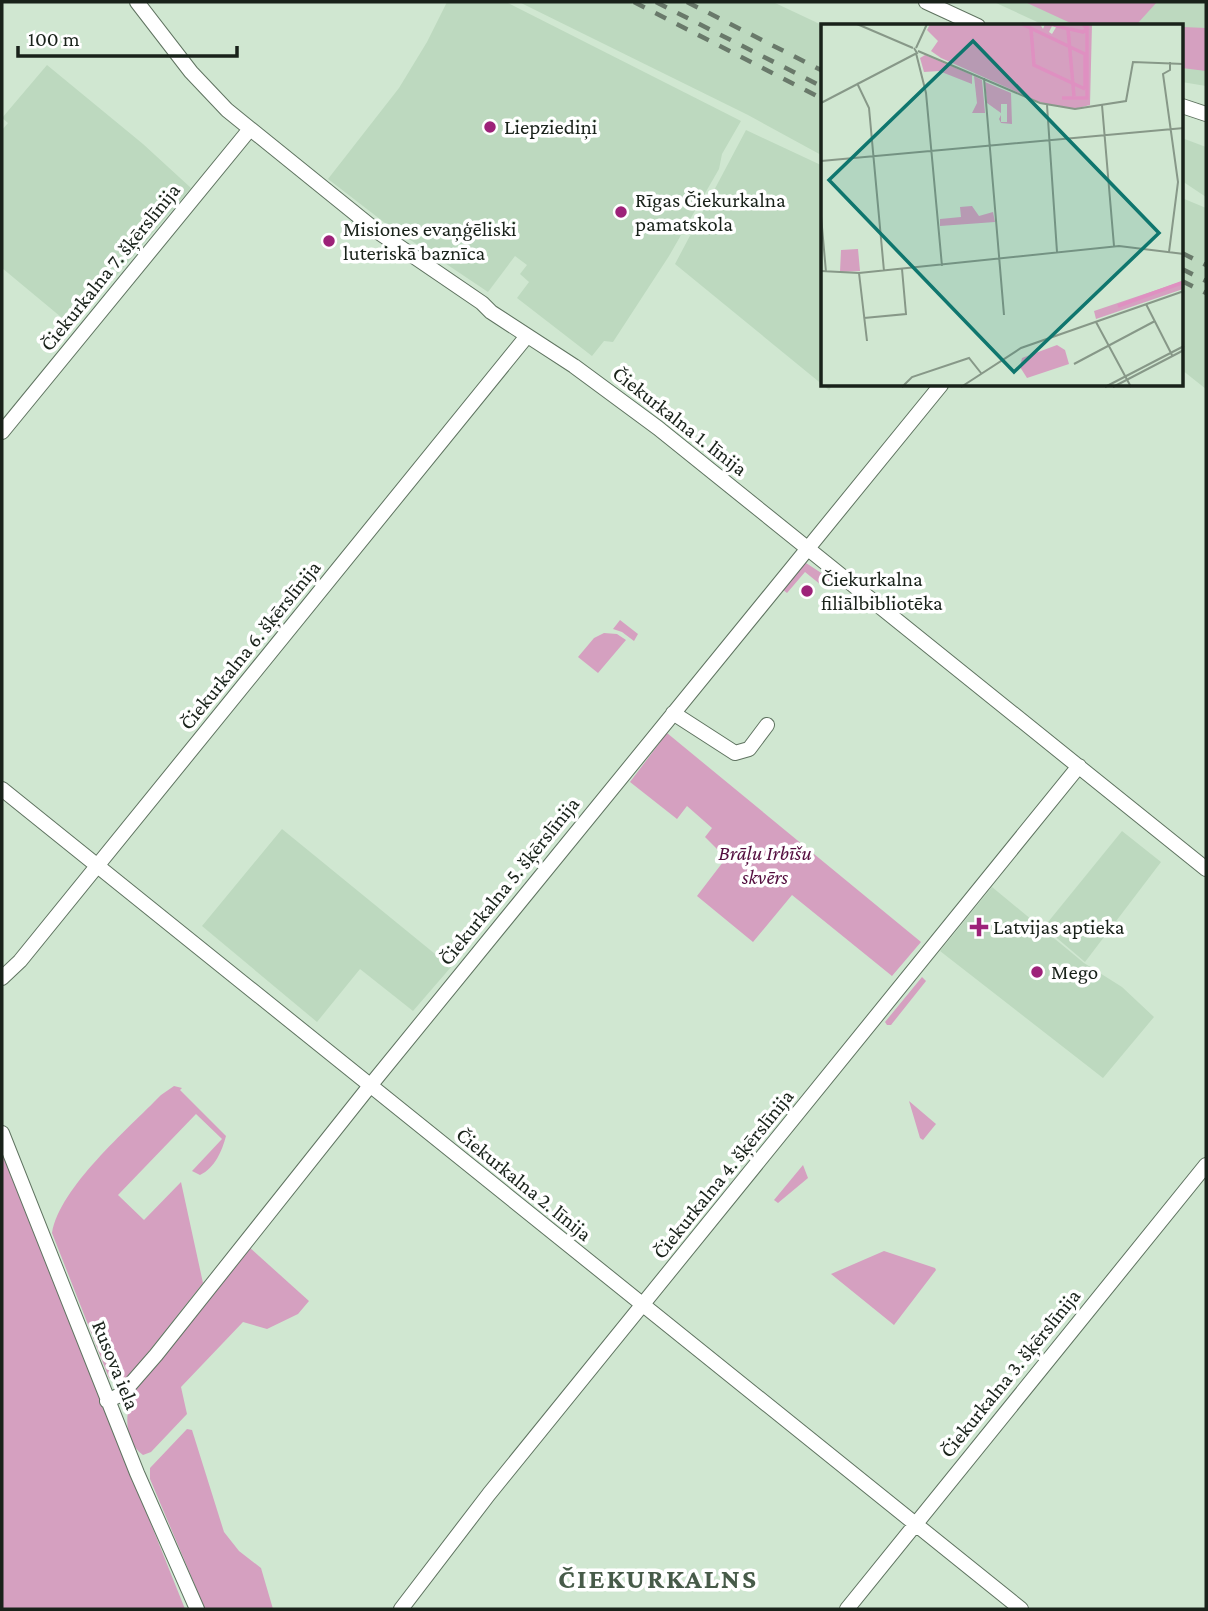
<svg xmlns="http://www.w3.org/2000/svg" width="1208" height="1611" font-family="'Crimson Pro',serif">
	<rect width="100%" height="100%" fill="#d0e7d1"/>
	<path fill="#bdd9bf" d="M447,2H506L741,121L722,154L719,169L669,256L613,342L604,341L592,356L517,298L529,282L520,274L527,265L515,256L488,292L385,223L328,179L399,88L427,42Z
		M519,2H773L824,26L823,156L748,115Z
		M994,2H1206V86L1182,82V26H1046Z
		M47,65L143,144L191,188L73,327L2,268V130L8,123L2,118Z
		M746,130L823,166V385H833L829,390L675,264Z
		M1182,138L1206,147V197L1182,181Z
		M1182,198L1206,208V389L1182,370Z
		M282,829L451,967L413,1011L360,969L317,1022L202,926Z
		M1122,831L1161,862L1085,962L1044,927Z
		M992,887L1084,963L1122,987L1154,1017L1103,1078L940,951Z"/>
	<path fill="#d5a0c0" d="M1025,2H1157L1138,23L1130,26H1077Z
		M1183,27L1206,28V71L1182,68Z
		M806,563L829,578L830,583L826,589L805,572L787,593L782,589L802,564Z
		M620,620L638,634L634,641L622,632L613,629Z
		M604,633L617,634L626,640L598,673L578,657L594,638Z
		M667,733L921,942L892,976L792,895L753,942L697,896L726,858L705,837L712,828L687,806L677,819L630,782Z
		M922,977L926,981L891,1025H887L885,1022Z
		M174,1086L182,1088L180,1090L226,1136C222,1151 215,1168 200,1175L192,1171L222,1139L196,1114L118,1195L144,1220L181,1182L203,1283L128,1378C121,1383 117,1383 109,1378L52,1233C60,1187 127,1130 161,1095Z
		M909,1101L936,1124L923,1140L920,1138Z
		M2,1151L185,1609H2Z
		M803,1165L808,1178L778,1203L774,1200Z
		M249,1247L309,1301L298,1314L267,1329L243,1322L181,1387L187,1414L151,1452L143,1455C122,1440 125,1409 135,1389Z
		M884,1251L935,1268L936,1270L894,1325L831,1274Z
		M187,1429L192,1430L224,1532L239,1551L261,1568L273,1609H205L150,1479V1468Z"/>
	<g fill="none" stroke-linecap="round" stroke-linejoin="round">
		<g stroke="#5f7360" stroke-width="16">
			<path id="minor" d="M137,2L191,72L227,110L378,232L482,303L491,312L574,366L658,428L1206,869
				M926,2L978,26
				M1182,106L1206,114
				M2,432L250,129
				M673,713L735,753L749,749L767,725
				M2,789L1021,1609
				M2,978L20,961L527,336
				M2,1133L137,1473L197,1609
				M107,1401L122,1394L156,1355L365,1092L941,385
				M401,1609L489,1494L1079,766
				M847,1609L1206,1165"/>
		</g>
		<use href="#minor" stroke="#fff" stroke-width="14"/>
		<path stroke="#69796a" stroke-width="4.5" stroke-dasharray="12 12" stroke-linecap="butt" d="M634,2L823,99
			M656,2L823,87
			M687,2L823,71
			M1182,253L1206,265
			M1182,269L1206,281
			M1182,281L1206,293"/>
	</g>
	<g fill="#9d2279" stroke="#fff" stroke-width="2.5">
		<circle cx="490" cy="127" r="7"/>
		<circle cx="621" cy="212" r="7"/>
		<circle cx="329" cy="241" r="7"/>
		<circle cx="807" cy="591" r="7"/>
		<path d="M975.5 916.5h7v7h7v7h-7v7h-7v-7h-7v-7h7z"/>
		<circle cx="1037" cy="972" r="7"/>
	</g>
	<g text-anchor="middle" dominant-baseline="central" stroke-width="7" stroke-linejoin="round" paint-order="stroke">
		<g font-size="21" fill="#19221a" stroke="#fff" text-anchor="start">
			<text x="504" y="127">Liepziediņi</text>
			<text x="635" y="200">Rīgas Čiekurkalna<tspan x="635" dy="24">pamatskola</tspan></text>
			<text x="343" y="229">Misiones evaņģēliski<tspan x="343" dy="24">luteriskā baznīca</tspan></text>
			<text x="821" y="579">Čiekurkalna<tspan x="821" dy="24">filiālbibliotēka</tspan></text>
			<text x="993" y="927">Latvijas aptieka</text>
			<text x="1051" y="972">Mego</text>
		</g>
		<g font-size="21" fill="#19221a" stroke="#fff">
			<text transform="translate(110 267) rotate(-51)">Čiekurkalna 7. šķērslīnija</text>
			<text transform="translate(680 421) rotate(38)">Čiekurkalna 1. līnija</text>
			<text transform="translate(250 645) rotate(-51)">Čiekurkalna 6. šķērslīnija</text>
			<text transform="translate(509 881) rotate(-51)">Čiekurkalna 5. šķērslīnija</text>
			<text transform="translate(723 1174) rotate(-51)">Čiekurkalna 4. šķērslīnija</text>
			<text transform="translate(524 1184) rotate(39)">Čiekurkalna 2. līnija</text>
			<text transform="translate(116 1365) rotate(68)">Rusova iela</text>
			<text transform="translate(1010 1373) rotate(-51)">Čiekurkalna 3. šķērslīnija</text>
		</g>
		<g font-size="21" font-style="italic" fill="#540e3f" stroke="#fff">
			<text x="765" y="853">Brāļu Irbīšu<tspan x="765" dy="24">skvērs</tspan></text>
		</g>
		<g font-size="28" font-weight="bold" letter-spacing="2" fill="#475b49" stroke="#fff">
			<text x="658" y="1578">ČIEKURKALNS</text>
		</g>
	</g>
	<g transform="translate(821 24)">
		<rect width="362" height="362" fill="#d0e7d1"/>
		<path d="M109,0H219L222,5L224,0H232L228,8L231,10L237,0H271L269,81L253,85L218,78L120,34L110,27L117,17L106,6ZM104,31L151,51V60L118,47L103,48L99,34ZM153,52L161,56L164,89H151L156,79ZM164,58L190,69L191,100L180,99L178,95L180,91V98H186V80H180V89L166,79ZM151,182L158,192L172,188L174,198L119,202V195L140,193L139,183ZM37,225L39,247L19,248L20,226ZM362,257V265L275,295L273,287ZM236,321L244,326L248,340L206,354L199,343L201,334Z" fill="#d5a0c0"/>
		<path fill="none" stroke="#df90c1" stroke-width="3.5" d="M201,0L266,31M230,0L247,5L253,72M210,5L213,41L264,65M249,5L262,8L266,5L262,0M264,30V63M241,74H266V0M297,282L363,258"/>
		<path fill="none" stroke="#879888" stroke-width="2" d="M36,0L92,24M95,24L106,0M97,27L219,79L254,85L305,77L312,38L363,40M95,29L105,69L121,242M163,54L183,291M36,59L48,84L63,247M0,79L96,29L93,24M226,81L236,228M281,81L293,222M0,137L363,104M0,192L5,248M348,228L357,158L342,50L349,46V38M0,247L38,249L298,222L363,230M38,249L46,317M325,280L351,331M43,294L85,290L81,245M275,298L310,363M253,340L334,297M81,363L91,353L148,334L160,349M140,363L200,324L363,267M284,363L363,322M292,363L363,326"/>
		<path fill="#0f766e" fill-opacity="0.15" stroke="#0f766e" stroke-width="3.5" d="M152,17L338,209L193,348L8,156Z"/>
		<rect width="362" height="362" fill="none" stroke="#19221a" stroke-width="3.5"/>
	</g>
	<rect width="1208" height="1611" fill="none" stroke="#19221a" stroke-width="7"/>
	<path d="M18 46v10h219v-10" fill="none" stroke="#19221a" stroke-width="3.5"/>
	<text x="28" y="46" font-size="21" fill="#19221a" stroke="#ffffff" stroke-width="5" paint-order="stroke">100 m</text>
</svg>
